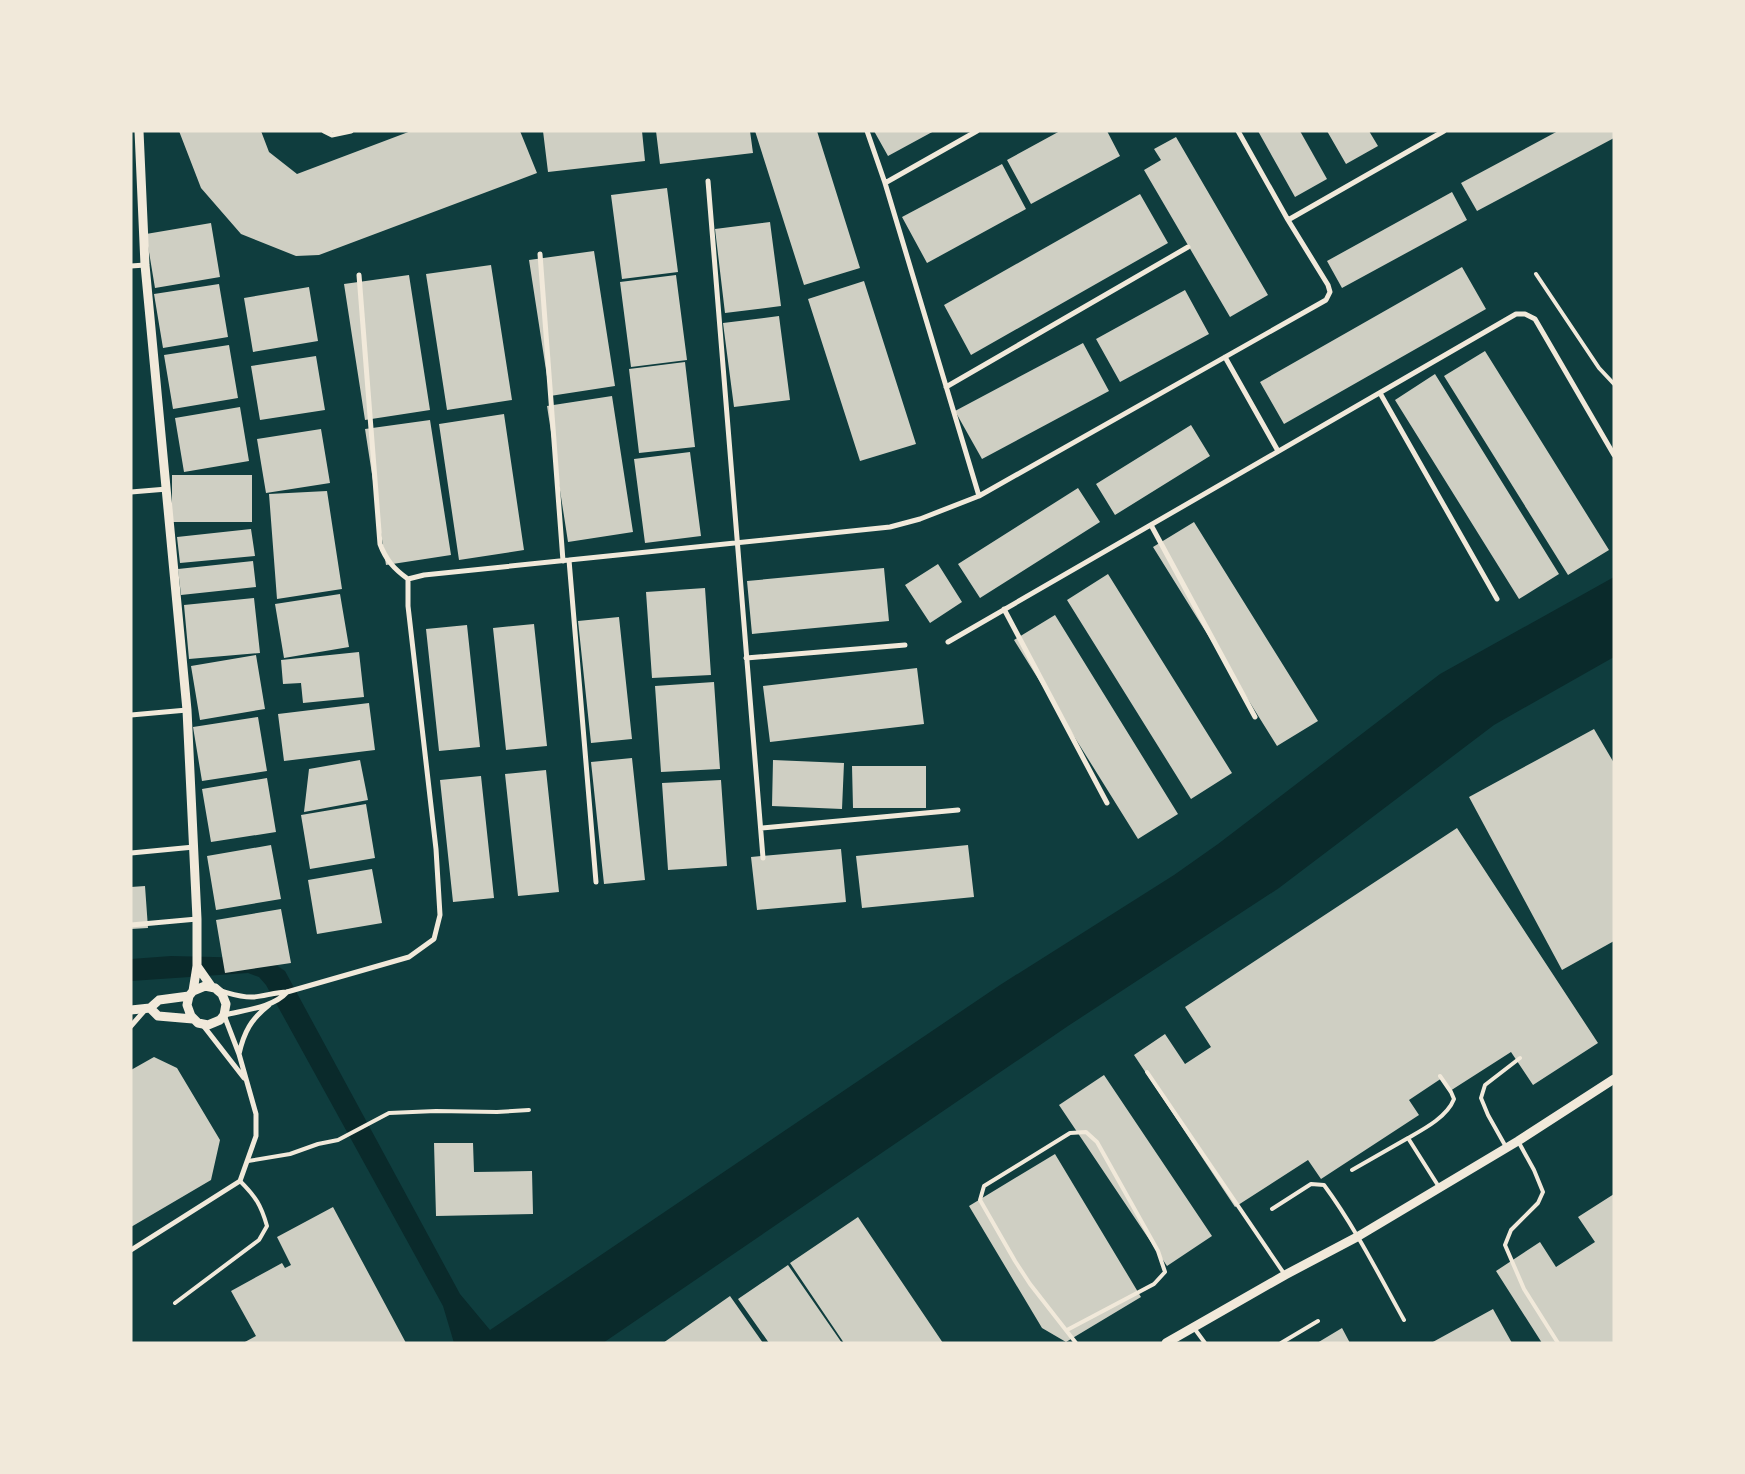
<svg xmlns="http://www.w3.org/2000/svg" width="1745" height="1474" font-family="'Varela Round',sans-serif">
	<rect width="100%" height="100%" fill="#0f3d3e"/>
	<path fill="#0a2a2b" d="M1614,577V657L1494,725L1279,888L1068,1026L603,1343H454L443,1306L266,985L259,977L248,973L131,981V959L171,956L255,958L273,963L285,971L460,1294L490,1330L1000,985L1174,875L1218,844L1440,674Z"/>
	<path fill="#cfcfc3" d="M179,131H261L269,152L297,174L411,131H520L537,173L319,255L296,256L241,234L201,188Z
		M543,131H642L645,161L548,172Z
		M656,131H750L753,153L660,164Z
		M755,131H817L860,268L804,285Z
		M874,131H934L888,156Z
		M1060,131H1107L1120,156L1031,204L1007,160Z
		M1258,131H1300L1327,179L1295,197Z
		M1327,131H1369L1378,146L1346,164Z
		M1558,131H1614V138L1477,211L1461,183Z
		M1176,137L1268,295L1230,317L1144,170L1161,160L1154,149Z
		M1002,164L1026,209L927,263L902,217Z
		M667,188L678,272L622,279L611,195Z
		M1452,192L1467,220L1342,288L1327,261Z
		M1140,194L1168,243L971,355L944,305Z
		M770,222L781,306L725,313L715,229Z
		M211,223L220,277L155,288L146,234Z
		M594,251L615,386L550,396L529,260Z
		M491,265L512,400L447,410L426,274Z
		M1462,267L1486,309L1284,424L1260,382Z
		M409,275L430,410L365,420L344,284Z
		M676,275L687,360L631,367L620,282Z
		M864,281L916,444L860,461L808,299Z
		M219,284L228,337L163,348L154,294Z
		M309,287L318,341L253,352L244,298Z
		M1185,290L1209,334L1120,382L1096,339Z
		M779,316L790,400L734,407L723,323Z
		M1083,343L1109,391L982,459L955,411Z
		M229,345L238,398L173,409L164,355Z
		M1485,351L1609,550L1568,575L1444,376Z
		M316,356L325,410L260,420L251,366Z
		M685,362L695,447L639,453L629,369Z
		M1435,374L1559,574L1519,599L1395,400Z
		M612,396L633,532L568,542L547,406Z
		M240,407L249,461L184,472L175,418Z
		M504,414L524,550L459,560L439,424Z
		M430,420L451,555L386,565L365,429Z
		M1191,425L1210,456L1115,515L1096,484Z
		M321,429L330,483L266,493L257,439Z
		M690,452L701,536L645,543L634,459Z
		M172,475H252V522H172Z
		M1078,488L1100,522L980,598L958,564Z
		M327,491L342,589L277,599L269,494Z
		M1194,522L1318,721L1277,746L1153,547Z
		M251,529L255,556L180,563L177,537Z
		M253,561L256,587L181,595L178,569Z
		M938,564L962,602L930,623L905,585Z
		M884,568L889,621L752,634L747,581Z
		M1108,574L1232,773L1191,799L1067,600Z
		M705,588L711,675L652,678L646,592Z
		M340,594L349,647L284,658L275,604Z
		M254,598L260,653L189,659L184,605Z
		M1055,615L1178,814L1138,839L1014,640Z
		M619,617L632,739L591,743L578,621Z
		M534,624L547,746L506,750L493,628Z
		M467,625L480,747L439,751L426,629Z
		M359,652L364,697L303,703L301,683L283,684L281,660Z
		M256,655L265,709L200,720L191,666Z
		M917,668L924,724L770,742L763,686Z
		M714,682L720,769L661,772L655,686Z
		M369,703L375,750L284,761L278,714Z
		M258,717L267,771L202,781L193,727Z
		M1594,729L1614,763V941L1562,970L1469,797Z
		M632,758L645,880L604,884L591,762Z
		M360,760L368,800L304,812L309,769Z
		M773,760L844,763L842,809L772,806Z
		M852,766H926V808H853Z
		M546,770L559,892L518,896L505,774Z
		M481,776L494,898L453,902L440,780Z
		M267,778L276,832L211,842L202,789Z
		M721,780L727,866L668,870L662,783Z
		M366,804L375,858L310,869L301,815Z
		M1457,828L1598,1043L1533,1085L1511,1052L1450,1091L1442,1078L1409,1100L1419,1115L1321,1179L1308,1160L1235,1207L1134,1055L1165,1034L1185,1064L1211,1047L1185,1007Z
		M271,845L281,899L216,910L207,856Z
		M968,845L974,897L862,908L856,856Z
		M841,849L846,902L757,910L751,857Z
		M372,869L382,923L317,934L308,880Z
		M145,886L148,928L131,929V887Z
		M281,909L291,963L225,973L216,920Z
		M154,1057L177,1068L220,1140L211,1180L131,1227V1070Z
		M1104,1075L1212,1236L1167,1266L1059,1105Z
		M434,1143H473L474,1172L532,1171L533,1214L436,1216Z
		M1055,1154L1141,1297L1066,1342L1042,1328L969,1206Z
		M1614,1194V1343H1542L1496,1271L1540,1242L1556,1267L1595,1242L1578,1217Z
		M333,1207L406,1343H243L256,1336L231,1291L282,1263L285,1268L291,1265L277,1237Z
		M858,1217L943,1343H844L790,1263Z
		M788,1265L842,1343H769L738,1299Z
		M730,1296L763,1343H663Z
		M1493,1309L1512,1343H1431Z
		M1342,1328L1350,1343H1317Z"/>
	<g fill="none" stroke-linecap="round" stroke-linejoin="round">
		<path stroke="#f1e9da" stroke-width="4" d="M1536,274L1599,368L1614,384
			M1147,1072L1285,1275
			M1518,1141L1534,1170L1543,1192L1538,1203L1511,1230L1505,1245L1524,1289L1558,1343
			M1506,1147L1488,1115L1481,1098L1485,1085L1520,1058
			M248,1161L290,1154L318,1144L338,1140L389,1113L436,1111L497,1112L529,1110
			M1352,1170L1408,1138
			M1439,1187L1408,1138C1424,1129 1447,1117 1454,1099L1451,1092L1440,1076
			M1272,1209L1311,1184L1324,1185C1355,1227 1379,1275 1404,1320
			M175,1303L259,1240L267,1226C261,1205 256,1197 240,1181
			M1194,1328L1205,1343
			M1067,1330L1154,1284L1165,1272L1158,1251L1097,1142L1086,1132L1070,1133L984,1186L980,1200L1015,1261L1030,1284L1076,1343
			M1281,1343L1318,1321"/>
		<path stroke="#f1e9da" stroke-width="5" d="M324,131L332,135L351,131
			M867,131L885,183L979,496
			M708,181L763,858
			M885,183L977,131
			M1288,220L1444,131
			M540,254L563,561
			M131,266L145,265
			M359,275L380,544C386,560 394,569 408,579
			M1225,357L1278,451
			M946,387L1188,247
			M1380,393L1497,599
			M131,492L167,489
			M1151,525L1255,717
			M569,560L596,882
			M1004,609L1107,803
			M948,642L1516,314H1525L1535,319L1614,455
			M746,658L905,645
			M131,715L187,710
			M761,828L958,810
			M131,853L194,847
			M131,925L197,919
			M221,991C232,994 243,998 254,997C265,996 276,992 287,992L409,957L434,939L440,915L436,849L408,606V579L424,575L890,527L920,519L979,496L1326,300L1330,292L1328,285L1288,220L1238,131
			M202,1024L244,1078
			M131,1026L145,1010
			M239,1054C244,1032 251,1019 269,1005
			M131,1250L240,1181L256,1136V1114L239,1054L224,1015C244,1010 273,1008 287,992"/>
		<path stroke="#f1e9da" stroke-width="9" d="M139,131L145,265L187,710L197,919V966L193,991L189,996L187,1005L191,1016L198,1023L208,1025L220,1020L224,1015L226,1004L222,994L215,988L205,986L193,991
			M197,966L211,986
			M150,1008L158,1016L193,1019
			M131,1010L150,1008L159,1000L189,996
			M1166,1343L1285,1275L1357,1237L1518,1141L1614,1079"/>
	</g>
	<rect width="1745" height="1474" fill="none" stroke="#f1e9da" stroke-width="265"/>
</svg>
